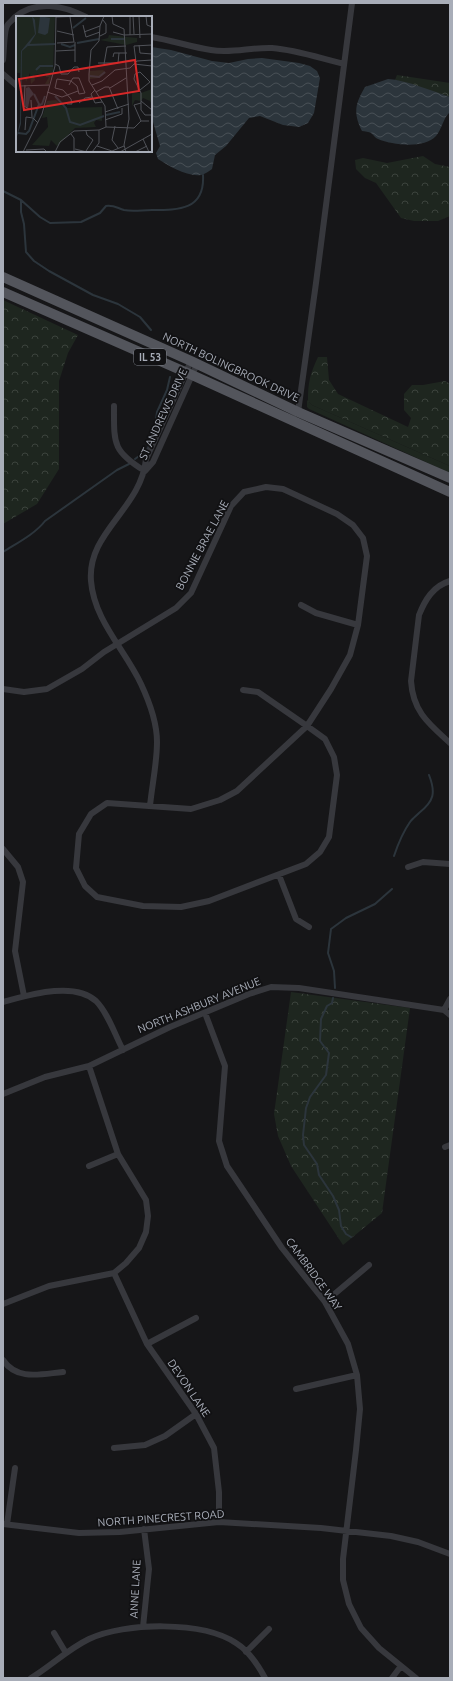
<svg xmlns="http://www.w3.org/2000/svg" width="453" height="1681" font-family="Ubuntu,sans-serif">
	<defs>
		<pattern id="forest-crowns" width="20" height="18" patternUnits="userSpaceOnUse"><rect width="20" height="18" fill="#1e261f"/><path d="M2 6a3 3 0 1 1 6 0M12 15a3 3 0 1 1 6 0" fill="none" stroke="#3c433d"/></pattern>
		<pattern id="water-waves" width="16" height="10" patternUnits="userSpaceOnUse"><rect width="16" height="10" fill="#2c353c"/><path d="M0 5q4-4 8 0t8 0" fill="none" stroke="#485056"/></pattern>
	</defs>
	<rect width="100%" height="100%" fill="#161618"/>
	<path fill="#1e261f" d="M307,400L312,405L450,466V473L309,409L307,407Z"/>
	<path fill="url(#forest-crowns)" d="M397,75L450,83V97L395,80Z
		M423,156L435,164L450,167V216L438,221H414L401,218L376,183L365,178L356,169L355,160L363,158L387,163Z
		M3,300L78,335L68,353L59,381V469L37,504L3,524Z
		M318,357H327L329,380L338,394L408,427L411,418L404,410V394L412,385H423L445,381L450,384V466L312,405L308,401C308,382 310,374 318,357Z
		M291,992L410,1008L382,1213L343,1245L291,1166L278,1136L274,1114Z"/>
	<path fill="url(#water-waves)" d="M151,47L171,50L212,61L229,63L248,59L262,58L299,63L310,66L317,71L320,78L314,113L308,123L299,127L283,125L260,116L249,118L226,146L215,155L212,169C209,171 205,174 201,175C187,177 169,166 158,159L156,153L160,146L151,115Z
		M388,79C406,80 432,91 450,97V112C443,118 442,129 436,136C424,149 393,145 378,139C375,138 374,135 371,133C369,132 365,131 362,131C353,113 355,104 365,87Z"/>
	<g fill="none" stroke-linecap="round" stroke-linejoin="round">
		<path stroke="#2c353c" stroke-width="2" d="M3,191L21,200L40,217L50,223L81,222L100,213L106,206C114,205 117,208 124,210C133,212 142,210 152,210C179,210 205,210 203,175
			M21,200V212L24,224L26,252L34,261L49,271L93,295L118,304L140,317L151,330
			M135,459L147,450L154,435L157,412L167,390L170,377
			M3,552C17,543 35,534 45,521L117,470L129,464
			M394,856C398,844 403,832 410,822C412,819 416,816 419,813C434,801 436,793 429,775
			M335,988L334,971L328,953L331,929L346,918L375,904L392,889
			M333,998L332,1003L327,1006L321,1019L320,1041L329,1053L326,1075L310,1097L306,1108L303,1135L304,1145L317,1164L319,1175L333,1196L339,1210L341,1226L346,1234L351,1237"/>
		<path stroke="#37383d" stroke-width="6" d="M151,37C171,40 191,47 211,50C231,54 251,47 272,48C297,50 319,58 344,64
			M3,60C4,53 4,31 7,26C8,23 13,20 15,17C36,0 63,5 86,17
			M3,74L17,86
			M114,406C114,443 112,451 145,471
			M298,412L316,283L352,3
			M145,471L153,462L197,364
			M450,581C433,586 425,600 419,615L411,681C413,712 429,724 450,743
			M301,605L316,613L358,625
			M3,689L24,692L47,689L82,669L104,652L176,608L191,593L231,506L244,492L266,487L283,489L337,514L353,525L363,538L367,556L358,625L350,655L331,689L307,726L237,791L220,800L191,809L107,803L91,814L79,834L76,868L85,886L97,897L143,906L181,907L209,901L306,864L320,852L329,837L337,775L334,757L325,739L307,726L258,692L243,690
			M150,806C152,785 157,763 157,742C157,723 149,701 141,684C125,650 94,620 91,581C87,532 141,509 146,459L191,361
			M3,849L18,867L23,882L15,951L24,996
			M408,867L423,862L450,864
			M279,875L296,919L309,927
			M3,1002C29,995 74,981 96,1001C108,1013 115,1035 123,1050
			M444,1010L450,999
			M205,1013L225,1066L219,1141L227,1166L282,1248L325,1302L348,1344L357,1375L360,1409L356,1450L343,1559V1580L349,1604L361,1628L379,1648L416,1678
			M3,1094L45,1077L89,1066L170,1027L249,994L271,987L299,988L444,1010L450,1015
			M445,1147L450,1145
			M89,1166L118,1154
			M114,1273L147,1344L196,1414L214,1448L219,1492V1522
			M325,1302L369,1265
			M3,1304L49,1286L114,1273L126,1263L139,1248L146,1232L148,1216L146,1200L118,1154L89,1066
			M147,1344L196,1318
			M3,1360C17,1381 41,1374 63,1372
			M296,1389L357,1375
			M114,1448L145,1445L165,1436L196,1414
			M3,1524L79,1533L120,1532L219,1522L321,1528L391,1536L418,1542L450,1554
			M7,1524L15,1468
			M143,1627L149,1569L144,1529
			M54,1633L66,1653
			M246,1652L269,1629
			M31,1678C51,1666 68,1649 89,1639C125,1622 203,1621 236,1643C249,1651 258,1665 265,1678
			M392,1678L401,1666"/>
		<path stroke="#53555c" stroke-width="10" d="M3,277L191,361L298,412L450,478
			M3,292L192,375L450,492"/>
	</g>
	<g text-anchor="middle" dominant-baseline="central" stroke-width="3.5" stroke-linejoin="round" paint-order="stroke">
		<rect fill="#111113" stroke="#7b7e86" stroke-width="1" x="134" y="349" width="32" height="16" rx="3"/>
		<g font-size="10" font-weight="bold" fill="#a8adb8">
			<text x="150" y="357">IL 53</text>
		</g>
		<g font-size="11" fill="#a8adb8" stroke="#111113">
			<text transform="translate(231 367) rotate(25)">NORTH BOLINGBROOK DRIVE</text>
			<text transform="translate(163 414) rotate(-65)">ST ANDREWS DRIVE</text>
			<text transform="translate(202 545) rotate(-62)">BONNIE BRAE LANE</text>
			<text transform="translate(199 1005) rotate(-22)">NORTH ASHBURY AVENUE</text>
			<text transform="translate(314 1274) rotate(54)">CAMBRIDGE WAY</text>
			<text transform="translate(189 1388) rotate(56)">DEVON LANE</text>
			<text transform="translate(161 1518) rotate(-4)">NORTH PINECREST ROAD</text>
			<text transform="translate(135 1589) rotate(-87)">ANNE LANE</text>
		</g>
	</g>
	<g transform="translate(16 16)">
		<rect width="136" height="136" fill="#161618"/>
		<path d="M0,0H39L37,56L0,57ZM93,19L121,22V26L110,29L84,24L92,22ZM136,73V89L134,85L127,82L125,85L119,84L116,90V76L125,77Z" fill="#1e261f"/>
		<path d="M19,18L26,21L24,27H39L26,29L23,32V48L37,50L38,46L37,52L26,51L23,53L36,55L33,68H29L33,61H30L29,57L18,59L19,64L15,68L14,57L10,66L9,61H4L6,35ZM87,54L90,57L83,62L73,63V55ZM40,84L49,92L86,91V105L80,104L78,107L80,111L59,112L41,130L35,124L33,130L16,129L32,111L31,101L26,102L31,85Z" fill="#1e261f"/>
		<path d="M16,0L19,4L20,18L13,29L6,35L5,108L0,123L4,106L5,35L19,18ZM24,0L34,2L32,17L29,19L22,17ZM13,71L18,78L14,82L12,92L9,90L10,72Z" fill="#2c353c"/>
		<path fill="none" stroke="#2c353c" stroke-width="2" d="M57,12L70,2M95,23H108M61,27L83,23M45,28L54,31L59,29M12,29L39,28M20,54L24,50H37M74,60L83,61L89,56M39,80L50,92L54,106L64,109L88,100M22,90L26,88L29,80M90,99L104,96M2,117L10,118L13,115L23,88L18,78"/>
		<path fill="none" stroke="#505258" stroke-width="1" d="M88,0L84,10L83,25L75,34L73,58V65L89,90L90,111M96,0L97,8L108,13M117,0L118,18M123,0L124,22M130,0L131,9L136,11M40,1L71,0M114,1V19M67,9L70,21L84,16M108,13L113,103L108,129L110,136M41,15L58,19M68,16L84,10M97,16L108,19L136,18M84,20L90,17V8L87,4M59,26V46M41,27L58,26L54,1M123,29L124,37L136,38M40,35L59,34M97,41L98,37H111M120,46L118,30L136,29M82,47H102L103,37M39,48L43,50L45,58H52L58,51H62L63,56M88,48L91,31L110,30M118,48L136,50M9,69L8,90L13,93M76,69L86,65L99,54L114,52L121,45L136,44M3,70L33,69M94,72L110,62M79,74L75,78L79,87L86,86M124,74L134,66L124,56L119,58L118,63L125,77V94L129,99H136M31,76L46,81L62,75M80,76L89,71H93L102,93M15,84L16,101M125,85L136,94M63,87L69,82L76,81M125,87L118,89L125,105M51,88H56L55,83L47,74L39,72L41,63L55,65L61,70L63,78L69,77L63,62H57L55,65L53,69M89,96L113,88M89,104L106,98V92M99,110L96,124L102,132M9,114L10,101L17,102L22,107M70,115L71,119L77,124L70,135M55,118L58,122V136M127,123L133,136M81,130L96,135L108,130M59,133L71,136M10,134L28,133L31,136M7,136L26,98L39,50L40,0M39,136L44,126L58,115L83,114L90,111L118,112L125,105H133M76,136L83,127V114M104,136L136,118M119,136L131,130"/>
		<path fill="#d62828" fill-opacity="0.15" stroke="#d62828" stroke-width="2" d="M119,44L123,75L8,94L3,63Z"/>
		<rect width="136" height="136" fill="none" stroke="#a8adb8" stroke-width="2"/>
	</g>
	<rect width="453" height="1681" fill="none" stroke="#a8adb8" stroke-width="8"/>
</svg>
